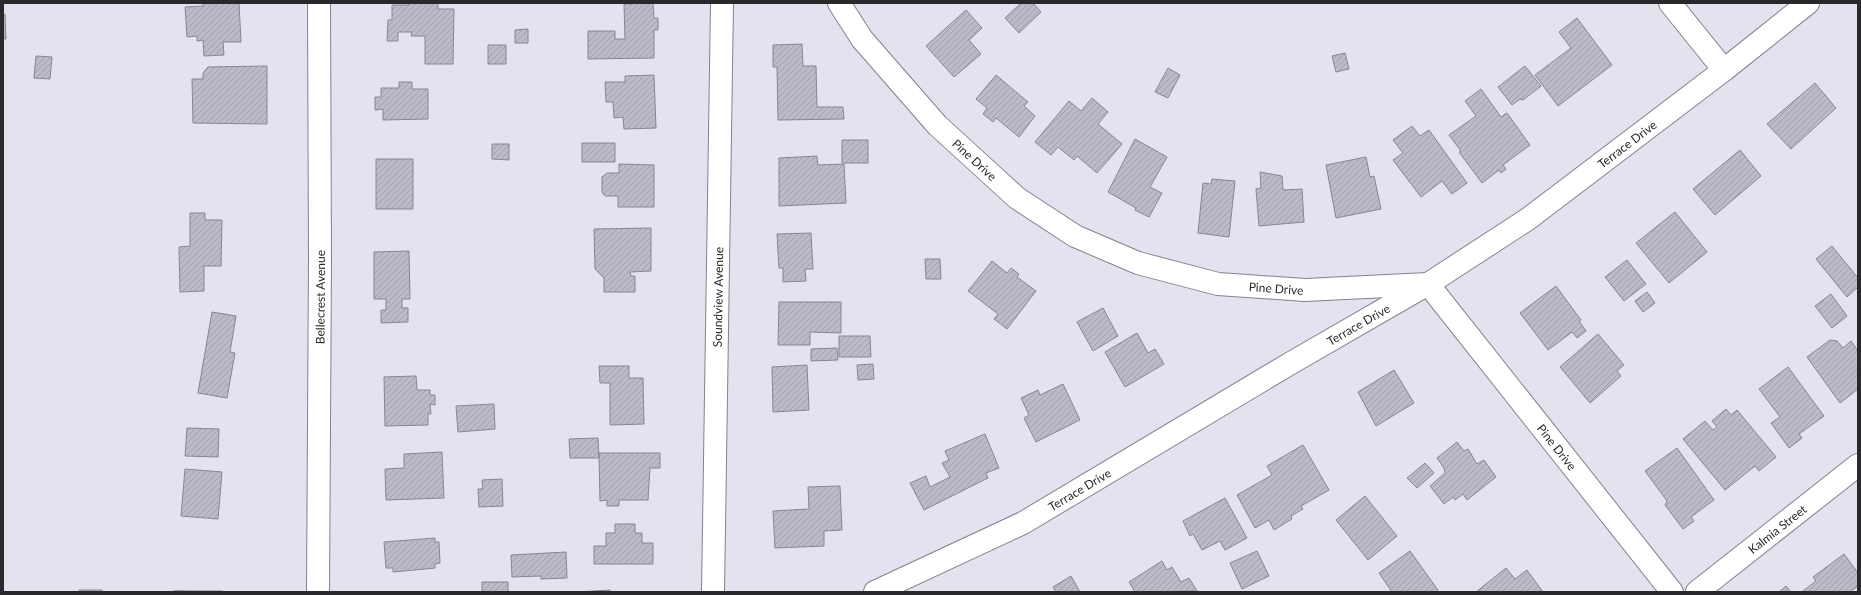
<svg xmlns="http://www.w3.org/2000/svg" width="1861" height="595" font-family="Lato,sans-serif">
	<defs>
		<pattern id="building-hatch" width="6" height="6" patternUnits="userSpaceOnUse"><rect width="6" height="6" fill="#beb9c7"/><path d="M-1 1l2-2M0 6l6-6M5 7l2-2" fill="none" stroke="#a39fab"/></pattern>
	</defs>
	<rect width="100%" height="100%" fill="#e6e1ef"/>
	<path fill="url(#building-hatch)" stroke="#888490" d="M203,3H239L241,42H223L224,55L204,56L203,40L197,41V36L187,37L185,7L203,6Z
		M409,3H438V9H454L453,64H425V36H411L412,32H398V41H387L388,20H392V5H409Z
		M653,3L654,18H658V30H654V58L588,59V31H615V39H625L624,4Z
		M1021,3H1033L1041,12L1019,33L1005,18Z
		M966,10L982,28L969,40L981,54L954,77L926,46Z
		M5,14L6,39H3V15Z
		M1577,18L1612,65L1558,106L1535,75L1571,48L1559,32Z
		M528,29V43H515V30Z
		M802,44L803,66H816L817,107H843L844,119L778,120L777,67H773V45Z
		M488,45H506V64H488Z
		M1345,53L1349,69L1336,72L1332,56Z
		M36,56L52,57L50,79L34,78Z
		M267,66V124L193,123L192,79H203V73L208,67Z
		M1525,66L1541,86L1523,100L1520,99L1512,105L1498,87Z
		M1168,68L1180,75L1168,98L1155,92Z
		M654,75L656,128L624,129L623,117L614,118L613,102H606L605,82H625V76Z
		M996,75L1028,102L1024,106L1035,116L1019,137L996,118L993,122L983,114L987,108L976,99Z
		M399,82H412V89H428V119L383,120V109L375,110V97H381V88H399Z
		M1815,83L1836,108L1791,149L1767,124Z
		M1481,89L1501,117L1507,113L1530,145L1503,165L1506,169L1501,173L1499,170L1482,183L1459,152L1461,151L1449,135L1476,116L1465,101Z
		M1092,98L1108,112L1098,124L1122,144L1097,173L1077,156L1074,160L1058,147L1051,155L1035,142L1069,101L1081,111Z
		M1412,126L1420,136L1429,130L1467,183L1452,194L1442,181L1421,197L1393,160L1403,153L1393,140Z
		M1135,139L1167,157L1150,187L1162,193L1149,217L1135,210L1136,208L1108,192Z
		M842,140H868V163H842Z
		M582,143H615V162H582Z
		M492,144H509V160L492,159Z
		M1740,150L1761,176L1715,215L1693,189Z
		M817,156L818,165L844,164L846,203L779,206V158Z
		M1366,157L1370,177L1374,176L1381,209L1336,218L1326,165Z
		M376,159H413V209H376Z
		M619,164L654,165V207H618V196H605L602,192V177L607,173H619Z
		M1260,172L1282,176L1283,190L1302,189L1304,222L1259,226L1256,189L1261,188Z
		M1212,179L1235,181L1229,237L1198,233L1203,183L1211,184Z
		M1675,212L1707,252L1669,283L1636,243Z
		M190,213H205V220H222L221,266H204V291L180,292L179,247L190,246Z
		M651,228V271L630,272L631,276H635V292H604V278L595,269L594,229Z
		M811,233L813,269H805L806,281L783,282V268H779L777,234Z
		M1832,246L1858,278V287L1847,297L1816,259Z
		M409,251L410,299H402V308H408V322L381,323V310H386V299H374V252Z
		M925,259H940L941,279H926Z
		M1627,260L1646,284L1624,301L1605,277Z
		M992,261L1007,273L1011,268L1019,274L1017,277L1036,291L1007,329L994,319L998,314L968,291Z
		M1556,286L1581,320L1579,321L1586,331L1577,338L1572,332L1548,350L1520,313Z
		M1647,292L1655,303L1643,312L1635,301Z
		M1831,294L1847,316L1832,328L1815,306Z
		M779,302H841V333L810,332V345H778Z
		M1103,308L1118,336L1093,351L1077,322Z
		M212,312L236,316L230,352L235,353L227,398L198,393Z
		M1137,333L1148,353L1155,349L1164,364L1125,387L1105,352Z
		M1598,334L1624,365L1617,371L1621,376L1590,403L1560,367Z
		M839,336H870L871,357H839Z
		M1830,340L1837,341L1843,348L1851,341L1858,351V389L1840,403L1807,357Z
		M837,348L838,360L811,361V349Z
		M873,364L874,379L858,380L857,365Z
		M807,365L809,410L773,412L772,367Z
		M599,366H629V378H643L644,424L610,425V383H600Z
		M1788,367L1824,416L1799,434L1802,438L1789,448L1771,423L1780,417L1759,389Z
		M1394,370L1414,403L1376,426L1358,392Z
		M416,376L417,390H430V395H435V405L430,404L431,414H428V425L385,426L384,377Z
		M1063,384L1080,420L1036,442L1024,418L1029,415L1021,398L1038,390L1040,395Z
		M494,404L495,429L458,432L456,406Z
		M1726,409L1731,415L1737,410L1776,457L1759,471L1755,466L1725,490L1683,439L1705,421L1713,430L1717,427L1712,421Z
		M187,428L219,429L218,457L185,456Z
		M985,434L999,468L986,473L988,478L924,510L910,483L926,476L930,487L950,477L942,463L949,460L945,451Z
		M598,438L599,458H570L569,439Z
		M1457,442L1464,451L1468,449L1477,464L1484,460L1496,477L1467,500L1463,494L1455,500L1453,497L1444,504L1430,486L1445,473L1444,468L1437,458Z
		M1303,445L1329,490L1301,506L1303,509L1291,516L1292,519L1274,530L1269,520L1255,528L1237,495L1272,475L1267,466Z
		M1677,448L1714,500L1691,517L1694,521L1683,529L1665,505L1667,501L1645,471Z
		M442,452L444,498L386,500L385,469L404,468V454Z
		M599,453H660V468H650L648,500H619V506H607V500L600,501Z
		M1425,463L1434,473L1417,488L1407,478Z
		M185,469L222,472L218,519L181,516Z
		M502,479L503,506L479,507L478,489H483L482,480Z
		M840,486L842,530L824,531V546L775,548L773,511L809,509L808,487Z
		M1365,496L1397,536L1368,560L1336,520Z
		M1225,498L1247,538L1225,550L1220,541L1202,550L1193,534L1190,536L1183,521Z
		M615,524H635V533H642V543H653V564H594V546H606V533H615Z
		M435,538V542H439L440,563L435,564V568L393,572V568H386L384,542Z
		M1257,551L1269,576L1242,589L1230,563Z
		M1410,551L1438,590L1436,592H1392L1379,573Z
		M566,552L567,578L541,579V576L512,577L511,555Z
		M1844,554L1858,573V586L1850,592H1804L1803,591L1816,581L1813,577Z
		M1162,561L1167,570L1172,567L1181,582L1189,578L1197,591L1135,592L1129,582Z
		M1506,568L1515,579L1527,570L1543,592H1476Z
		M1071,576L1080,592H1056L1053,587Z
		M482,582H508V592H482Z
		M1786,586L1791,592H1779Z
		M79,590H102V592H79Z
		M610,590V592H577Z
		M174,591H223V592Z"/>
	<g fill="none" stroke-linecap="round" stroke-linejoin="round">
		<g stroke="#85808d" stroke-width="24">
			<g id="minor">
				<path id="s1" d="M839,3L862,39L937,125L1017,198L1075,236L1138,263L1218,284L1305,290L1428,284L1672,592"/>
				<path d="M1670,3L1724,70"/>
				<path id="s2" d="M318,592L320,257L319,3"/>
				<path id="s3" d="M713,592L722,3"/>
				<path id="s4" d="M875,592L1023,523L1291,363L1428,284L1528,219L1724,70L1808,3"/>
				<path id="s5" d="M1697,592L1858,465"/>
			</g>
		</g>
		<use href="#minor" stroke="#fff" stroke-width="22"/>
	</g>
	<g text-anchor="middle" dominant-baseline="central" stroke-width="4" stroke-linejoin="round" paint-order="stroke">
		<g font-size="12" fill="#29282d" stroke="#f3eefc">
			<text stroke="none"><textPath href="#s4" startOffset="877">Terrace Drive</textPath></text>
			<text stroke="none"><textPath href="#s1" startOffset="208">Pine Drive</textPath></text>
			<text stroke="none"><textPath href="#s1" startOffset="544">Pine Drive</textPath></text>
			<text stroke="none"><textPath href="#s2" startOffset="295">Bellecrest Avenue</textPath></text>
			<text stroke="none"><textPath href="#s3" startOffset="295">Soundview Avenue</textPath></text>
			<text stroke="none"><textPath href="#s4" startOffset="553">Terrace Drive</textPath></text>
			<text stroke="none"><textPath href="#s1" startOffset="904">Pine Drive</textPath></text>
			<text stroke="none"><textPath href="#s4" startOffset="229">Terrace Drive</textPath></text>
			<text stroke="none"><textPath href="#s5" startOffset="102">Kalmia Street</textPath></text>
		</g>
	</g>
	<rect width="1861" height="595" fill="none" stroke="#29282d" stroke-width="8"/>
</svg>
